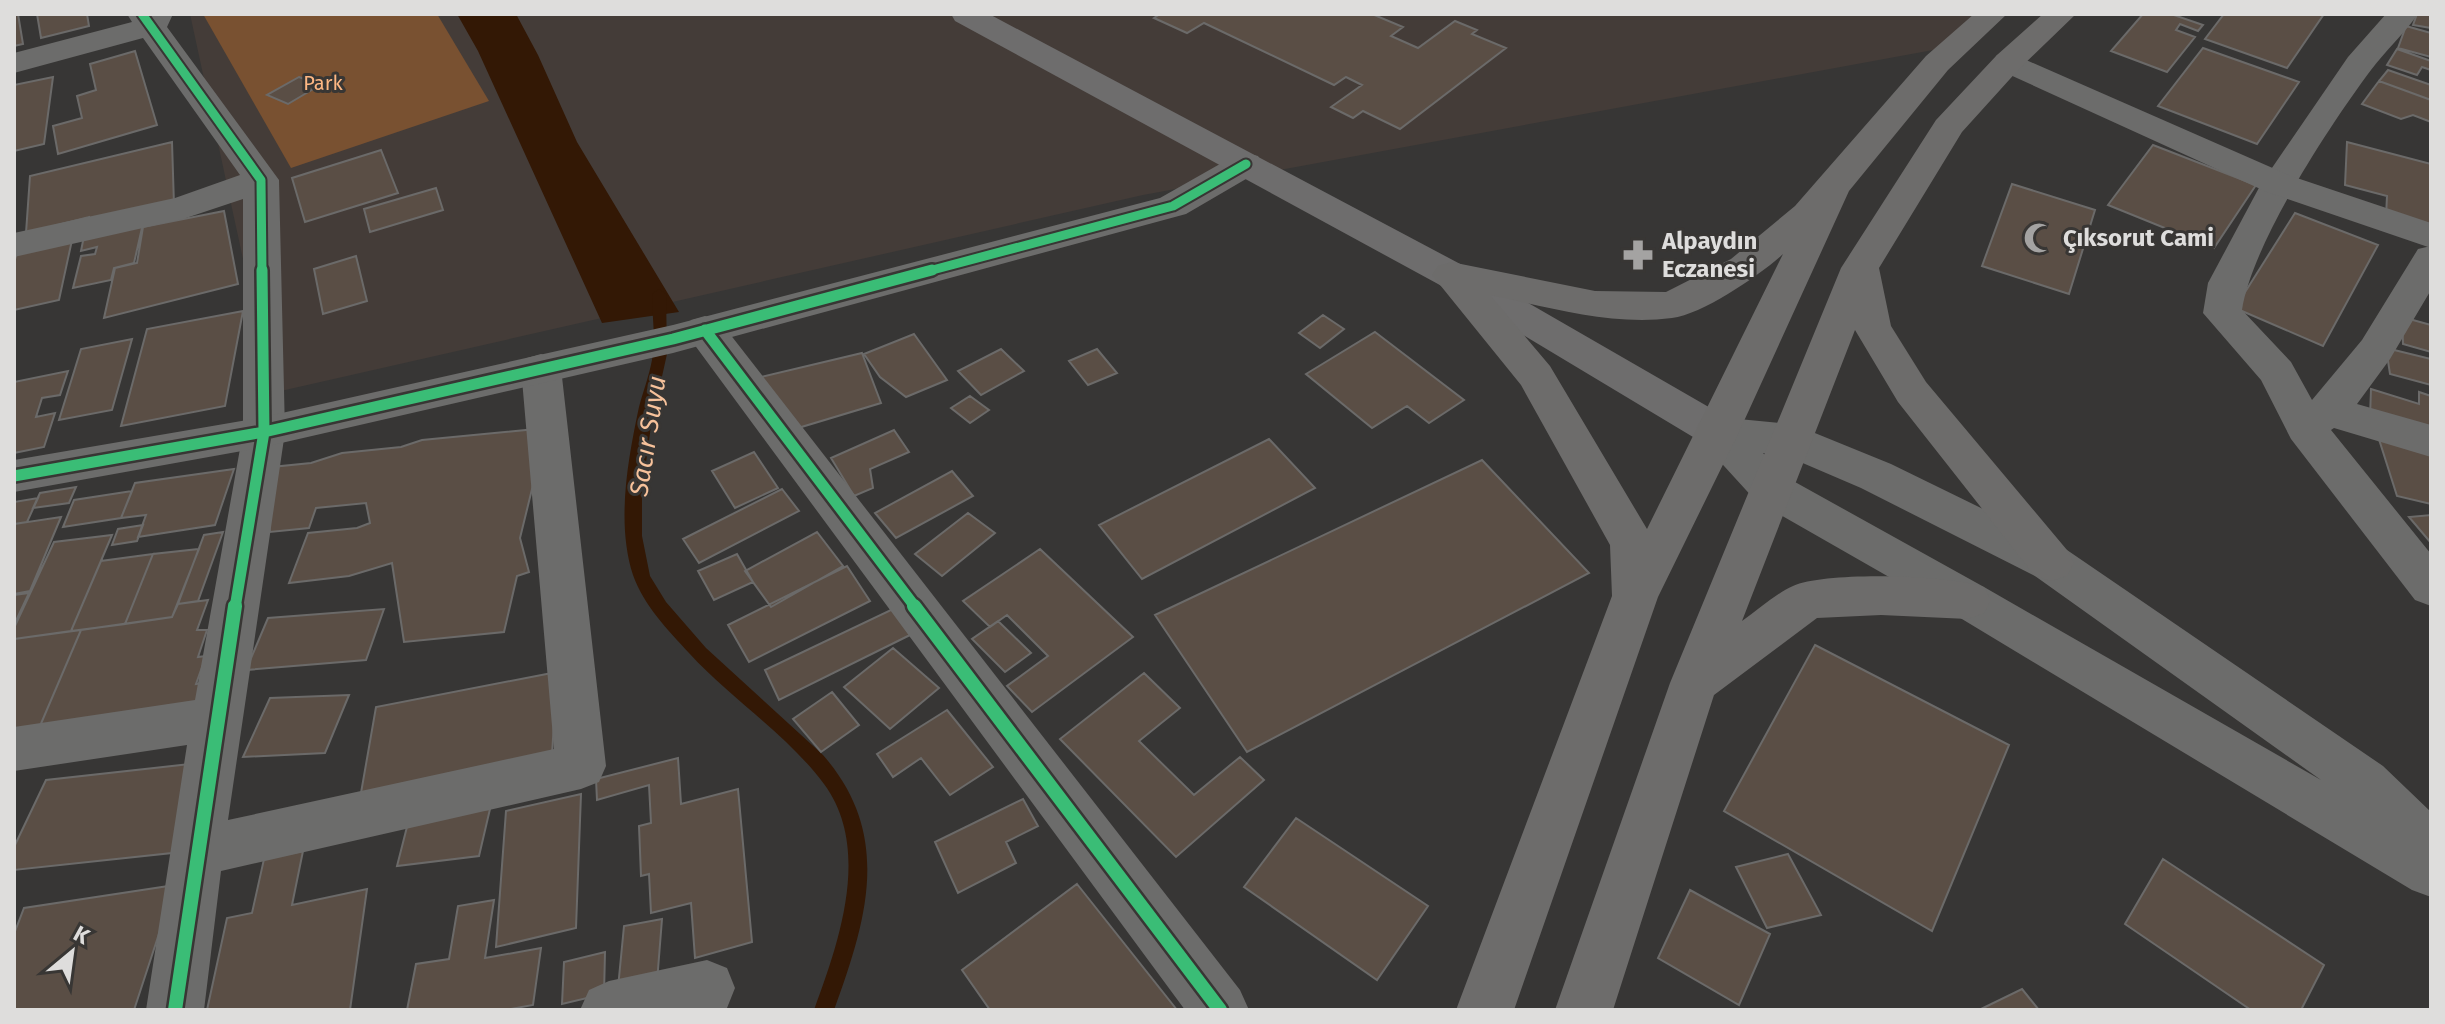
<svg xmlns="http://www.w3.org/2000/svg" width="2445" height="1024" font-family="'Fira Sans',sans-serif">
	<rect width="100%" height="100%" fill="#373635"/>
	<path fill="#443c38" d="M190,14H1979L1944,48L1143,195L272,393Z"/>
	<path fill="#795131" d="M203,14H437L489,101L291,168Z"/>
	<path fill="#331805" d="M457,14H516L538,55L577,142L679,312L602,323L478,51Z"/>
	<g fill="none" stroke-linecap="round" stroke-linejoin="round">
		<path fill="#331805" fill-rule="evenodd" d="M659,289L666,294L667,354L651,426L642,492V536L650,576L666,602L706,648L823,755C893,835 867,919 834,1010H814C839,942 872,849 824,784C787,734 731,699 689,653C668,630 644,606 633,575C616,523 628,459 639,407C643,392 649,376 652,360C656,338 652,316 652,294Z"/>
	</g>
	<path fill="#5a4e45" stroke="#6b6a69" stroke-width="2" d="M14,14H18L23,44L14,46Z
		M37,14H87L89,26L41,38Z
		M1160,14H1372L1403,27L1391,36L1418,48L1455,21L1477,30L1472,34L1506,48L1400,129L1363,111L1353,118L1331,107L1362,85L1346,77L1334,85L1204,23L1187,33L1154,18Z
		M2143,14H2171L2203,25L2198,31L2180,24L2176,30L2195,37L2167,72L2111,51Z
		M2224,14H2324L2287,68L2205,39Z
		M2417,14H2431V28L2413,25Z
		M2406,26L2431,33V57L2398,48Z
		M2203,48L2299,82L2257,144L2158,106Z
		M2397,49L2431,61V70L2422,67L2417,75L2387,65Z
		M135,51L157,125L58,154L53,126L82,118L77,96L96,90L90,64Z
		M2388,70L2431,85V100L2379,81Z
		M53,77L44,144L14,151V85Z
		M299,77L320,85L288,104L267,95Z
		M2379,81L2431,100V122L2413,115L2401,119L2362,104Z
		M172,142L174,205L88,227L89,217L26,233L30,176Z
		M2347,142L2431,164V229L2386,217L2387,196L2345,185Z
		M2153,145L2256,185L2214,248L2108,205Z
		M381,150L398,193L305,222L292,178Z
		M2012,184L2095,210L2069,294L1982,266Z
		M436,188L443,210L370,232L364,209Z
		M224,211L238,284L104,318L115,268L137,263L143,227Z
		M2295,213L2378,245L2323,346L2235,308Z
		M144,219L134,263L114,268L111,280L73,288L81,256L95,254L97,247L81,251L85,231Z
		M72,240L59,300L14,310V263L17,252Z
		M356,256L367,301L323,314L314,269Z
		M243,311L225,406L121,426L147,329Z
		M1323,315L1344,329L1320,348L1299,333Z
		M2402,317L2431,325V352L2403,344Z
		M1375,332L1464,400L1429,423L1407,406L1372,428L1306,374Z
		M914,334L947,380L906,397L880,377L864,354Z
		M132,339L112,410L59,420L81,349Z
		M2386,348L2431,359V385L2390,374Z
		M1001,349L1024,371L981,395L958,371Z
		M1097,349L1117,373L1088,385L1069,361Z
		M862,353L881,403L798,428L757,378Z
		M68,371L60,395L42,398L36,417L55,413L44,447L14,453V382Z
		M2371,389L2419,404V392L2431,396V437L2370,417Z
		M970,396L989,410L970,423L951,408Z
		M547,428L520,538L529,572L517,576L504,632L404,642L392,563L349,576L289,583L308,533L357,528L370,523L366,503L316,508L309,528L270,532L262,468L311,463L342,453L401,447L422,440Z
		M894,430L909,452L870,469L873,488L854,496L831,458Z
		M2377,433L2431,444V504L2397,496Z
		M1269,439L1315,488L1142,579L1099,525Z
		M754,452L778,488L735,508L712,471Z
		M1482,460L1589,573L1247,752L1155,615Z
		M234,469L215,525L138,537L146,515L121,518L135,483Z
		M952,471L973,496L896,538L875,513Z
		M76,487L69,503L33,508L40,493Z
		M782,489L799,511L699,563L683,539Z
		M132,491L121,518L63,527L74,500Z
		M38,498L27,522L14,524V502Z
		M968,513L995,533L942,576L915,554Z
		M2431,515V543L2409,517Z
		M61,517L30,591L14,594V524Z
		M143,525L137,541L112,545L118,529Z
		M223,532L198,601L178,604L204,535Z
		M817,532L843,566L771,607L745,571Z
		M112,535L71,631L14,639V628L54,542Z
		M199,549L172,617L125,624L153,554Z
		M1040,549L1133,637L1032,712L1007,686L1048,656L1007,615L990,627L963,601Z
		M153,554L125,624L71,631L101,561Z
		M737,554L753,582L714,600L698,571Z
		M847,566L870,601L749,662L728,625Z
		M29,593L14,625V595Z
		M208,600L197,630H207L198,657L206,656L196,684L204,683L192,718L34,740L81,630L172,617L178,604Z
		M384,609L366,660L246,670L268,618Z
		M893,609L910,635L779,700L765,670Z
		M998,621L1031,653L1005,672L972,639Z
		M81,630L34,740L14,743V639Z
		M1815,645L2009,745L1932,931L1724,811Z
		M893,648L939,688L890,729L844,687Z
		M557,672L552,755L354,833L376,707Z
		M1144,673L1180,708L1139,741L1194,795L1240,757L1264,780L1176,857L1060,739Z
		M832,692L859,725L821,752L793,719Z
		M349,695L325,753L243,757L270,698Z
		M947,710L993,767L950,795L921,758L893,777L877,754Z
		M678,758L681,804L738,789L752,942L695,958L691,903L651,913L649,874L641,876L639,826L651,823L649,785L597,800L596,779Z
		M208,762L172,853L14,870V847L46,780Z
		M581,794L576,928L496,947L506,811Z
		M1023,799L1038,826L1006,842L1016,863L958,893L935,842Z
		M490,809L479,856L397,866L409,819Z
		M1296,818L1428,906L1377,980L1244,887Z
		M303,851L292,905L367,889L350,1010H207L227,918L252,913L264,859Z
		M1788,854L1821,915L1767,928L1736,867Z
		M2163,859L2324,965L2301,1010H2251L2125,924Z
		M1077,884L1177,1010H990L962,970Z
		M175,885L134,1010H14V934L24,908Z
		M1690,890L1770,934L1739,1005L1658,958Z
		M494,900L485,958L541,948L533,1005L505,1010H407L416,964L449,959L458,906Z
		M662,919L657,982L618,988L624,926Z
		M605,952L604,994L562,1004L564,962Z
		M2022,989L2039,1010H1979Z"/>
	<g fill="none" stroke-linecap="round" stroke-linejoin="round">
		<path fill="#6c6c6b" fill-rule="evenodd" d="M127,14H173L167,27L279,180L285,432L228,820L554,749L521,368L527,358L541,354L555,358L561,368L606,766L599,782L581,789L221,871L204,1010H146L187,745L14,771V727L195,700L243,432V199L183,219L14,257V233L175,198L240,175L143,38L14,73V53L132,22Z
			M2386,14H2418C2404,34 2386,50 2371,70C2329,126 2252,244 2242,310L2291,362L2312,400L2362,340L2418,249L2431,246V290L2390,359L2357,404L2431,425V457L2334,428L2331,430L2431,554V606L2415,600L2291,439L2261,380L2203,313L2208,283L2261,184L2348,57Z
			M705,316L719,320L1240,990L1249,1010H1185L691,340L685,330L691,320Z
			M707,960L727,968L735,988L727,1008L722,1010H580L589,990L609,981Z"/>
		<path fill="#6c6c6b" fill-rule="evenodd" d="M2008,52L2291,176L2431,223V248L2267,192L1997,69L1992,62L1997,55Z
			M1246,153L1258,156L1263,164L1258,172L1186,214L673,353L264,447L14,492V460L264,417L673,325L1160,198L1234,156Z
			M1718,417L1790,424L1805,429L1891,464L2067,550L2383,766L2431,812V897L2412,890L1952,613L1756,501L1703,443L1697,432L1703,421ZM1763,453L1784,455L1861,488L2035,576L2321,780L1984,587L1786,477Z"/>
		<path fill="#6e6d6d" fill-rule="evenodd" d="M951,14H989L1464,266L1733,421L1739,432L1733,443L1718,447L1703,443L1438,284L955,21Z"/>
		<path fill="#6d6c6b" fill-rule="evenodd" d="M1974,14H2007L1948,70L1849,191L1739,432L1658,597L1514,1010H1456L1612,596L1610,545L1521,385L1432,275L1438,266L1451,262L1595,291L1666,292L1731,259L1795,206L1926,56ZM1783,254L1647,529L1550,366L1490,295C1548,307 1611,326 1672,318C1703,314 1760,275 1783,254Z
			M2043,14H2076L2019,69L1962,132L1879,268L1891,326L1926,382L2067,550L2074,563L2067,576L2051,581L2035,576L1898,402L1855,330L1742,621C1758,610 1775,594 1793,586C1826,571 1950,575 1984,587L1991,600L1984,613L1968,619L1881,615L1817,618L1714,695L1613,1010H1555L1670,683L1841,268L1936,120L1997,55Z"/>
		<g stroke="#383634" stroke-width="13">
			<path id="cycleway-far2" d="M142,14L261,180L262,272
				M925,272L1173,206L1246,164"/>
		</g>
		<g stroke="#383634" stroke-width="16">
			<path id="cycleway-far1" d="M705,330L916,608
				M14,476L264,432L673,339L932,270
				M235,608L264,432L262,270"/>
		</g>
		<g stroke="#383634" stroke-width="19">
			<path id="cycleway" d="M914,606L1220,1010
				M175,1010L235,606"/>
		</g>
		<use href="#cycleway-far2" stroke="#3abd76" stroke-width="9"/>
		<use href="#cycleway-far1" stroke="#3abd76" stroke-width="11"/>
		<use href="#cycleway" stroke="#3abd76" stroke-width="14"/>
	</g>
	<defs>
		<g id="mosque-bare" transform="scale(2.4)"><path d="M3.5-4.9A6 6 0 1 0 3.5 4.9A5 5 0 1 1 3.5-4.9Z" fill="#a4a3a2" stroke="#383634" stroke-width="2.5" paint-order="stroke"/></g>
		<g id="pharmacy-bare" transform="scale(2.4)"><path d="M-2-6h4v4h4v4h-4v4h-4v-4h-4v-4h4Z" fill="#a4a3a2" stroke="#383634" stroke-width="2.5" paint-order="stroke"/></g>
	</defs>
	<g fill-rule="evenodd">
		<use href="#mosque-bare" x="2039" y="238"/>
		<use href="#pharmacy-bare" x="1638" y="255"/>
	</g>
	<g text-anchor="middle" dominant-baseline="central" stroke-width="6" stroke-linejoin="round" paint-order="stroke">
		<g font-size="20" fill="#fdb783" stroke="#383634">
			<text x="323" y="83">Park</text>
		</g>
		<g font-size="24" font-weight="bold" fill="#dedddc" stroke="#383634" text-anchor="start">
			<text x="2063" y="238">Çıksorut Cami</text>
			<text x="1662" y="241">Alpaydın<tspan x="1662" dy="28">Eczanesi</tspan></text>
		</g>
		<g font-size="26" font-style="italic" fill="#f7c29b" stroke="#383634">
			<text transform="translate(648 436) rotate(-81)">Sacır Suyu</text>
		</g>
	</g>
	<rect width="2445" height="1024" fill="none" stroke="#dedddc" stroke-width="32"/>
	<g transform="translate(72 952) rotate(29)" stroke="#383634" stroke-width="6" paint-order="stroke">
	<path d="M0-6L14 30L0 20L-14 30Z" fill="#dedddc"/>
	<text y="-12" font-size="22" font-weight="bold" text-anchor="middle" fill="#dedddc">K</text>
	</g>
</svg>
